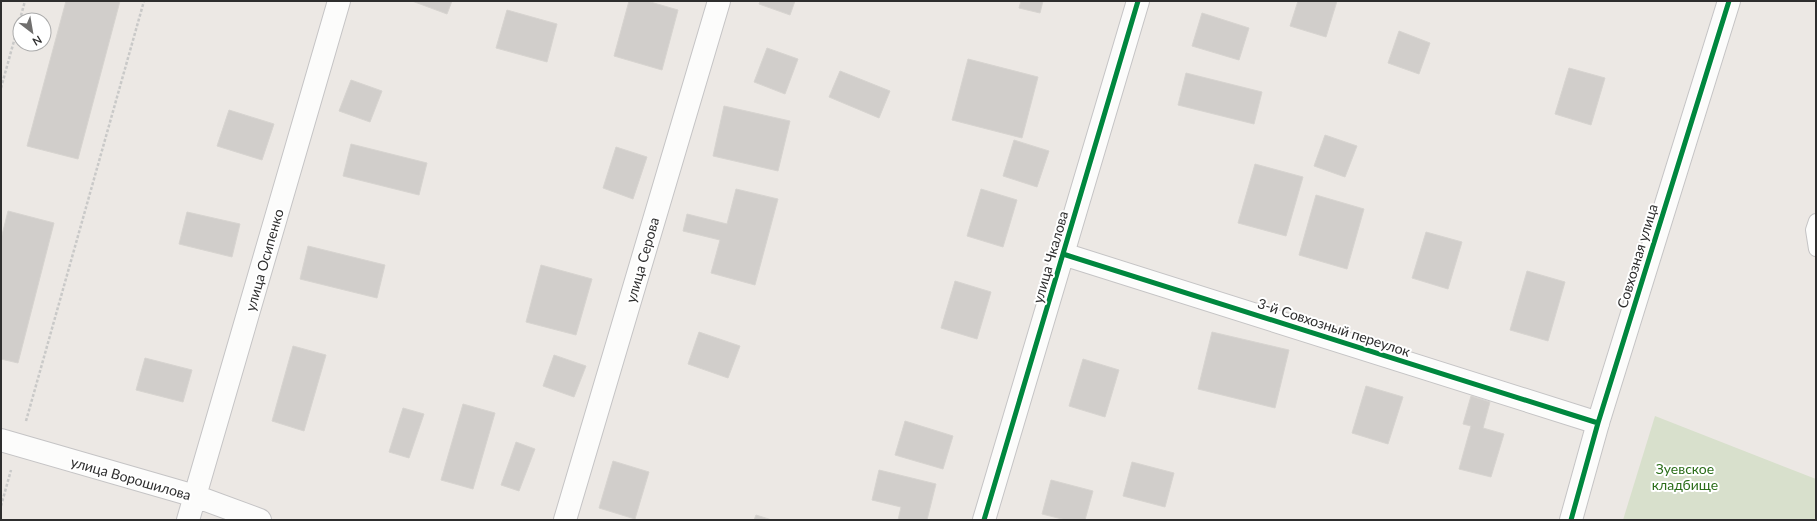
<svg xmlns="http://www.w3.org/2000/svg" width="1817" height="521" font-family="Lato,sans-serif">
	<rect width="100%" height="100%" fill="#ece8e4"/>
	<path fill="#d8e0cc" d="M1655,416L1816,479V520H1623Z"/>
	<path fill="#d1cecb" stroke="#d7d4d0" d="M66,1H120L78,159L27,146Z
		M412,1H452L447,14Z
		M629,1H647L678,10L662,70L614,56Z
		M760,1H795L790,15L759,4Z
		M1021,1H1043L1040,13L1019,8Z
		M1298,1H1337L1326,37L1290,26Z
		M507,10L557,24L547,62L496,48Z
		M1202,13L1249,28L1239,60L1192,46Z
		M1399,31L1430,43L1419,74L1388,63Z
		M767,48L798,59L785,94L754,82Z
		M968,59L1038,77L1022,138L952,120Z
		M1569,68L1605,78L1591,125L1555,114Z
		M840,71L890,91L879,118L829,97Z
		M1186,73L1262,92L1254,124L1178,105Z
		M351,80L382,91L370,122L339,111Z
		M724,106L790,121L778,171L713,156Z
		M229,110L274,124L262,160L217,146Z
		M1325,135L1357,146L1345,177L1314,166Z
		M1014,140L1049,151L1037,187L1003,176Z
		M351,144L427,163L419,195L343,176Z
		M616,147L647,157L633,199L603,188Z
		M1255,164L1303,177L1286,236L1238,223Z
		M736,189L778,199L755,285L711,273L720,240L683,231L687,214L727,224Z
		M981,189L1017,200L1003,247L967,236Z
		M1316,195L1364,209L1347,269L1299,255Z
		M8,211L54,223L18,363L1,359V239Z
		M187,212L240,224L232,257L179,244Z
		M1426,232L1462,242L1448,289L1412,278Z
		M308,246L385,265L377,298L300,279Z
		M541,265L592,279L576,335L526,322Z
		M1527,271L1565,282L1548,341L1510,330Z
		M955,281L991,292L977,339L941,328Z
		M699,332L740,346L728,378L688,364Z
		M1212,332L1289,350L1275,408L1198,389Z
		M293,346L326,355L304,431L272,421Z
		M554,355L586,366L574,397L543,386Z
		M145,358L192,370L183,402L136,390Z
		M1083,359L1119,370L1105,417L1069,406Z
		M1366,386L1403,397L1388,444L1352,433Z
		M1471,396L1490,402L1483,428L1504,434L1491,477L1459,469L1471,426L1463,424Z
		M463,404L495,413L473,489L441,480Z
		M403,408L424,414L409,458L389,452Z
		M905,421L953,436L943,469L895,455Z
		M516,442L535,449L519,491L501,485Z
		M613,461L649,472L635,519L599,508Z
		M1132,462L1174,473L1165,507L1123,496Z
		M879,470L936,484L927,520H898L901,507L872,500Z
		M1051,480L1093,491L1085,520H1066L1042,514Z
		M756,515L772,520H754Z"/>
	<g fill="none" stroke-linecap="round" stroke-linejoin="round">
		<g stroke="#c5c4c5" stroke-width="16">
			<path id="service" d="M1816,221L1813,230L1816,249"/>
		</g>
		<g stroke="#c5c4c5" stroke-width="24">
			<path id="minor" d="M1063,254L1598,423
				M1,440L195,496L260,520
				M188,520L339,1
				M565,520L719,1
				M984,520L1138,1"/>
		</g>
		<g stroke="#c5c4c5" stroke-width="24">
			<path id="tertiary" d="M1571,520L1598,423L1729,1"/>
		</g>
		<path stroke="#c9c9c8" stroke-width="2.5" stroke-dasharray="3 2" stroke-linecap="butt" d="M1,88L25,1
			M26,421L144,1
			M1,506L11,470"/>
		<use href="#service" stroke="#fcfcfb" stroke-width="14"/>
		<use href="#minor" stroke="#fcfcfb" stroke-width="22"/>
		<use href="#tertiary" stroke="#fcfcfb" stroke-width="22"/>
		<g stroke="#fff" stroke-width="8">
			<path id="cycleway" d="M1063,254L1598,423
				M984,520L1138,1
				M1571,520L1598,423L1729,1"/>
		</g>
		<use href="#cycleway" stroke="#00873e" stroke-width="5"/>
	</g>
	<g text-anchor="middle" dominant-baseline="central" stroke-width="4" stroke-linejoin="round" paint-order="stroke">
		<g font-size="14" fill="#2e2e2e" stroke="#fff">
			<text transform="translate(1637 256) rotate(-73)">Совхозная улица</text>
			<text transform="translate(1050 257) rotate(-74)">улица Чкалова</text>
			<text transform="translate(264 260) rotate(-74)">улица Осипенко</text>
			<text transform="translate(642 260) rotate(-74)">улица Серова</text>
			<text transform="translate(1334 327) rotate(18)">3-й Совхозный переулок</text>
			<text transform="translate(131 478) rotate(16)">улица Ворошилова</text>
		</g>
		<g font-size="14" fill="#2c6e1b" stroke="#fff">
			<text x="1685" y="468">Зуевское<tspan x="1685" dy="16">кладбище</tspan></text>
		</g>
	</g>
	<rect width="1817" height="521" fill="none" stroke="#2e2e2e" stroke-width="4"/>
	<g transform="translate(32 32) rotate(149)"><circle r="19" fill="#ffffff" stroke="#ababab"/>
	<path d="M0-3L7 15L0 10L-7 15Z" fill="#706f6e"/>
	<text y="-6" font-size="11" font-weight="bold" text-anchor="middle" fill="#2e2e2e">N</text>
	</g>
</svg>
